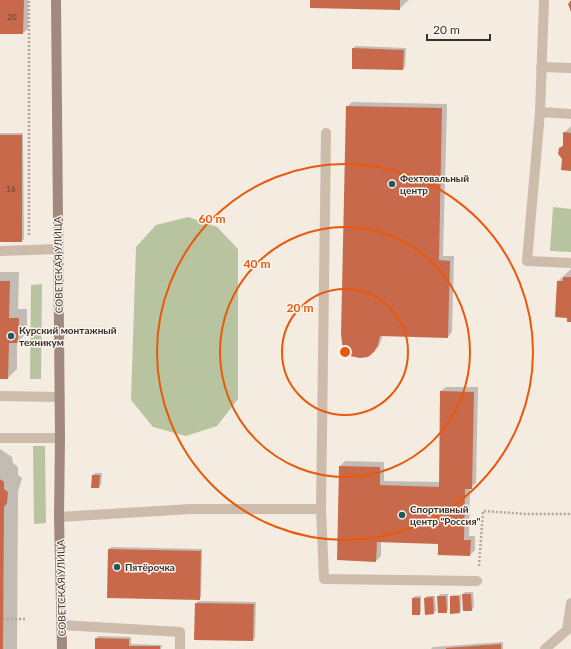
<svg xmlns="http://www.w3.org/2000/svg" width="571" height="649" font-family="Lato,sans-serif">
	<rect width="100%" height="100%" fill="#f4ebe1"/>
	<path fill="#b8c4a0" d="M553,207L571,209V252L550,251Z
		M188,217L217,227L238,249V399L217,426L186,436L153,427L131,400L136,247L156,225Z
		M42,284L41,379H30L31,285Z
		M33,446H45L46,523L34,524Z"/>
	<path fill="#0003" d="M0,0H28V29L23,33H0Z
		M311,0H409L399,9Z
		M355,46L406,48L405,67L403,69L353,49Z
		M352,102L447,104L443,256H454L452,332L448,337L383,335L379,346L374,352L347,107Z
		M571,126V170L564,146V133Z
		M0,133H23L24,239L21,241H0Z
		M571,269V321L558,281Z
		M0,272H19L18,309H27V333L17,342V369L8,378H0Z
		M446,387H478L476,483L470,488L469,536H475V550L470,555L439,543L381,542V556L376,561L340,466L345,461L384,462V481L440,482L441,391Z
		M0,449L12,457L13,463L18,467V475L22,478L18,492L17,649H0Z
		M95,473H102L101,485L99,487L93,475Z
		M111,547L202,549L201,597L199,599L109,549Z
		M465,592H473L474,607L471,610L463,594Z
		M440,594H448V610L446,612L438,597Z
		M453,595H461V610L459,612L451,597Z
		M415,596H421V612L419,614L413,598Z
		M427,596H435L436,611L433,613L425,598Z
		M198,601L256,602L255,638L253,640L196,604Z
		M98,636L131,637V644L162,645L161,649H96V639Z
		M503,642V649H431L433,647Z"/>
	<path fill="#c8694b" d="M0,0H24L23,34H0Z
		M310,0H400V10L310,8Z
		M571,0V12L568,4Z
		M352,48L404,50L403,70L352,69Z
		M346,106L442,108L439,260L450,261L448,338L380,336L378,345L374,352L368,357L360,358L350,356L343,350L341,335Z
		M563,132L571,133V171L561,170L562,159L558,154L559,148L563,146Z
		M0,135H22V242H0Z
		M563,277H571V322H567V318L555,317L557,281H563Z
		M0,281H10L9,318H19L18,343H9L8,379H0Z
		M440,391L474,392L472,489H465L464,540H471L470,556L438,555V544L377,542L376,562L337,560L339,466L380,467V485L439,487Z
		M92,475H100L99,488H91Z
		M0,479L4,482V489L8,492L7,503L4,507L3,649H0Z
		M108,549L201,551L200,600L107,598Z
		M462,594H471L472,611H463Z
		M437,596H446L447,613H438Z
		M450,596H459L460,613L450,614Z
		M433,597L434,614L425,615L424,598Z
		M412,598H420V615H412Z
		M195,603L254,604L253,641L194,640Z
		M95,638L129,639V646H160V649H95Z
		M501,644V649H446V648Z"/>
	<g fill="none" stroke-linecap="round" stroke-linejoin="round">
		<path stroke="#b9a596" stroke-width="2.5" stroke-dasharray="2 2" stroke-linecap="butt" d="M29,235V0
			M479,566L483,511L527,514H571
			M3,619H27"/>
		<path stroke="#cdbbac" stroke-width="10" d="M544,0L540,112L527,261L571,263
			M541,67L571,68
			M540,112L571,114
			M0,251L58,249
			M0,396L60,397
			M0,438H60
			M321,509L326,133
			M59,517L191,509H321L324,579L477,581
			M62,625L180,632V649
			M545,649L567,630L571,603"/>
		<path stroke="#a18a7d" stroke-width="10" d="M56,0L60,438L59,517L62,649"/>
	</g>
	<g fill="none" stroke="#e8590c" stroke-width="2">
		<circle cx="345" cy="352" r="63"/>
		<circle cx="345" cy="352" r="125"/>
		<circle cx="345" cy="352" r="188"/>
	</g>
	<g fill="#1f5a5e" stroke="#fbf5ee" stroke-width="1.5">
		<circle cx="392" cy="184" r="4"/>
		<circle cx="11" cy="336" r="4"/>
		<circle cx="402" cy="515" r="4"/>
		<circle cx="117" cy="567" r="4"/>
	</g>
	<g text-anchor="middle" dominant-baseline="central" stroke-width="3" stroke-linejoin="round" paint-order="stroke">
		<g font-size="8" fill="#5e3e33">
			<text x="12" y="17">20</text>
			<text x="11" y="189">16</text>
		</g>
		<g font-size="10" font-weight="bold" fill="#3b302b" stroke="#fbf5ee" text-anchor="start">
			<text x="400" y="178">Фехтовальный<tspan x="400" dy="12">центр</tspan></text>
			<text x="19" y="330">Курский монтажный<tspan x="19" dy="12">техникум</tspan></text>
			<text x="410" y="509">Спортивный<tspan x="410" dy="12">центр "Россия"</tspan></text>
			<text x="125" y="567">Пятёрочка</text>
		</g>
		<g font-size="10" fill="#3b302b" stroke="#fbf5ee">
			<text transform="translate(58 265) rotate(-91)">СОВЕТСКАЯ УЛИЦА</text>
			<text transform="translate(61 588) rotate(-91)">СОВЕТСКАЯ УЛИЦА</text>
		</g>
	</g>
	<circle cx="345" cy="352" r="6" fill="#e8590c" stroke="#fbf5ee" stroke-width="2"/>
	<g font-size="12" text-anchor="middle" font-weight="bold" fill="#e8590c" stroke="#fbf5ee" stroke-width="3" stroke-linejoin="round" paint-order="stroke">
		<text x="212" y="223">60 m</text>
		<text x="257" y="268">40 m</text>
		<text x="300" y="312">20 m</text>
	</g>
	<path d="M427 34v6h63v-6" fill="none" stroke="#3b302b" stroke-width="2"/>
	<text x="433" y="34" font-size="12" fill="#3b302b" stroke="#fbf5ee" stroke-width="3" paint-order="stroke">20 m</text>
</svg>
